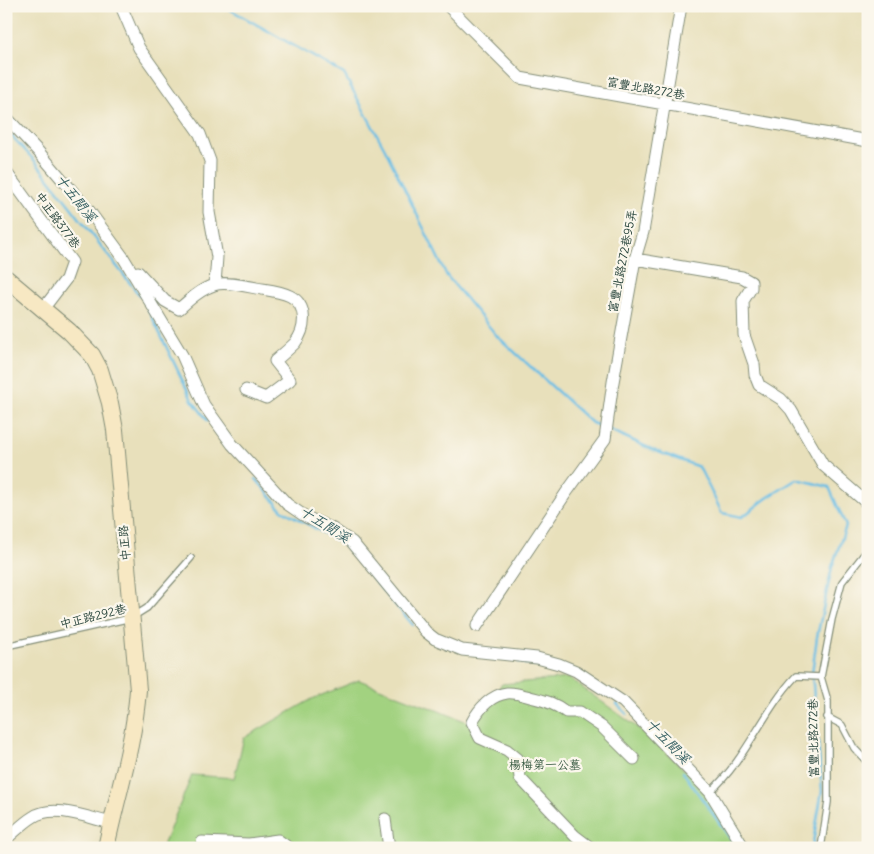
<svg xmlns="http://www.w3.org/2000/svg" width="874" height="854" font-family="Delius,'LXGW WenKai TC',sans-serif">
	<rect width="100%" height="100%" fill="#fbf7ec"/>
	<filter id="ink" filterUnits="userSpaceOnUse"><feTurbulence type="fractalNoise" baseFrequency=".02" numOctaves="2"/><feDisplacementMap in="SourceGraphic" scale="10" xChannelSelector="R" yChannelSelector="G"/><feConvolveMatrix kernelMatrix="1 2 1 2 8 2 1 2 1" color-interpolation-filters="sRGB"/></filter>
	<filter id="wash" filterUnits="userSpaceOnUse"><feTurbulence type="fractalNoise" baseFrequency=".0096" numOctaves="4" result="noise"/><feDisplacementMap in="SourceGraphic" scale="20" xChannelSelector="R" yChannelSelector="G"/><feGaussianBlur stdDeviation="1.12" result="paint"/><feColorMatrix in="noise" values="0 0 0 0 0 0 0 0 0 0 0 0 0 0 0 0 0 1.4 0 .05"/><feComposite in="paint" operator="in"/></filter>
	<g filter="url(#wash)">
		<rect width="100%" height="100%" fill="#e8e0bb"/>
		<path fill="#a2d280" stroke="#60885a" d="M569,678L645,733L695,779L740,831L738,848H162L192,775L234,778L244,738L312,699L359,680L470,723L502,684Z"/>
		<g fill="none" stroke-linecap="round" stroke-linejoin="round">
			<path stroke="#69bee5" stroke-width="2.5" d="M224,6L344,74L385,149L447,276L497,336L592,423L602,427
				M6,130L35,161L140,296
				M148,309L192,400L208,421
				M610,430L653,450L699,467L722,513L742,517L767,498L797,479L829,487L846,526L832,567L817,637L812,673L822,791L812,848
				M256,479L282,510L343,544L413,625
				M519,662L567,673
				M617,704L627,714
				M683,772L735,845"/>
		</g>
	</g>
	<g filter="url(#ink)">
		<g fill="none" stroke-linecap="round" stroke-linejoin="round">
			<g stroke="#848e78" stroke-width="8">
				<path id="lane" d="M6,188L10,189L16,186
					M6,646L131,618L147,608L191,558
					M827,717L842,725L854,748L868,763
					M710,792C746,760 763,711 796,676L821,677
					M6,845L12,848
					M821,848L828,802V701L821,677L832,619L842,582L868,549"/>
			</g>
			<g stroke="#848e78" stroke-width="13">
				<path id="street" d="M121,6L139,48L200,134L210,161L209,212L217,257L215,284
					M448,6L520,78L868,141
					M6,117L37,150L90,212L123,257L182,355L204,405L232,444L287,504L306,517L333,529L352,542L426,632L435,639L462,650L537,658L559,664L576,671L623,702L710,792L744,848
					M6,172L72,262L66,279L43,309
					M635,259L742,277L751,282V288L743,301L744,335L754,364L755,375L759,385L781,399L791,410L823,465L868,504
					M138,272L165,301L179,309C189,300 201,289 214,285C224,281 246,286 256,288C267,290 280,291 290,296C308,305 306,329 295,343C289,349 282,355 275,361L290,380L266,398L246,390
					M477,626L566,493L605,439L613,382L635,259L643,232L681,6
					M385,819L389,848
					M6,839C15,832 23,823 33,817C53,803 89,818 111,823
					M202,842L249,844L278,840L289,848
					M591,848L575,836L520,778L518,759L507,750L480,738L472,722C479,709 491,695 507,693C515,692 526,696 534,698C546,701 556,704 566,712H580L602,727L634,759"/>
			</g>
			<g stroke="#848e78" stroke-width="18">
				<path id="secondary" d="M6,278L69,331L92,355L100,370L110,403L115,430L138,690C134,744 117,795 106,848"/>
			</g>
			<use href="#lane" stroke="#fff" stroke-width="5.5"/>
			<use href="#street" stroke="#fff" stroke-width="11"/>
			<use href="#secondary" stroke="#f7e8c3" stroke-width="16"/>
		</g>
	</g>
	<g text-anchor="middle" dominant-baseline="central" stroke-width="4.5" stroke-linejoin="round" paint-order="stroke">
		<g font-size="12" fill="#1f3d34" stroke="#fbf7ec">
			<text transform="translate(646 88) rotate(10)">富豐北路272巷</text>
			<text transform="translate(58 220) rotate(54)">中正路377巷</text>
			<text transform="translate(622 261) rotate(-79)">富豐北路272巷95弄</text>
			<text transform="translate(124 543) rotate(-95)">中正路</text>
			<text transform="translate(93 616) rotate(-14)">中正路292巷</text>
			<text transform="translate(813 738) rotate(-91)">富豐北路272巷</text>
		</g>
		<g font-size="12" fill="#395b43" stroke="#fbf7ec">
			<text x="545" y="764">楊梅第一公墓</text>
		</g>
		<g font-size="14" font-style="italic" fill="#325d60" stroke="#fbf7ec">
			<text transform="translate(76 198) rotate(52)">十五間溪</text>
			<text transform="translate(325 524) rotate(32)">十五間溪</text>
			<text transform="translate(668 741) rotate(46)">十五間溪</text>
		</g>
	</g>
	<rect width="874" height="854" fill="none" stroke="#fbf7ec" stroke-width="25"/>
</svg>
